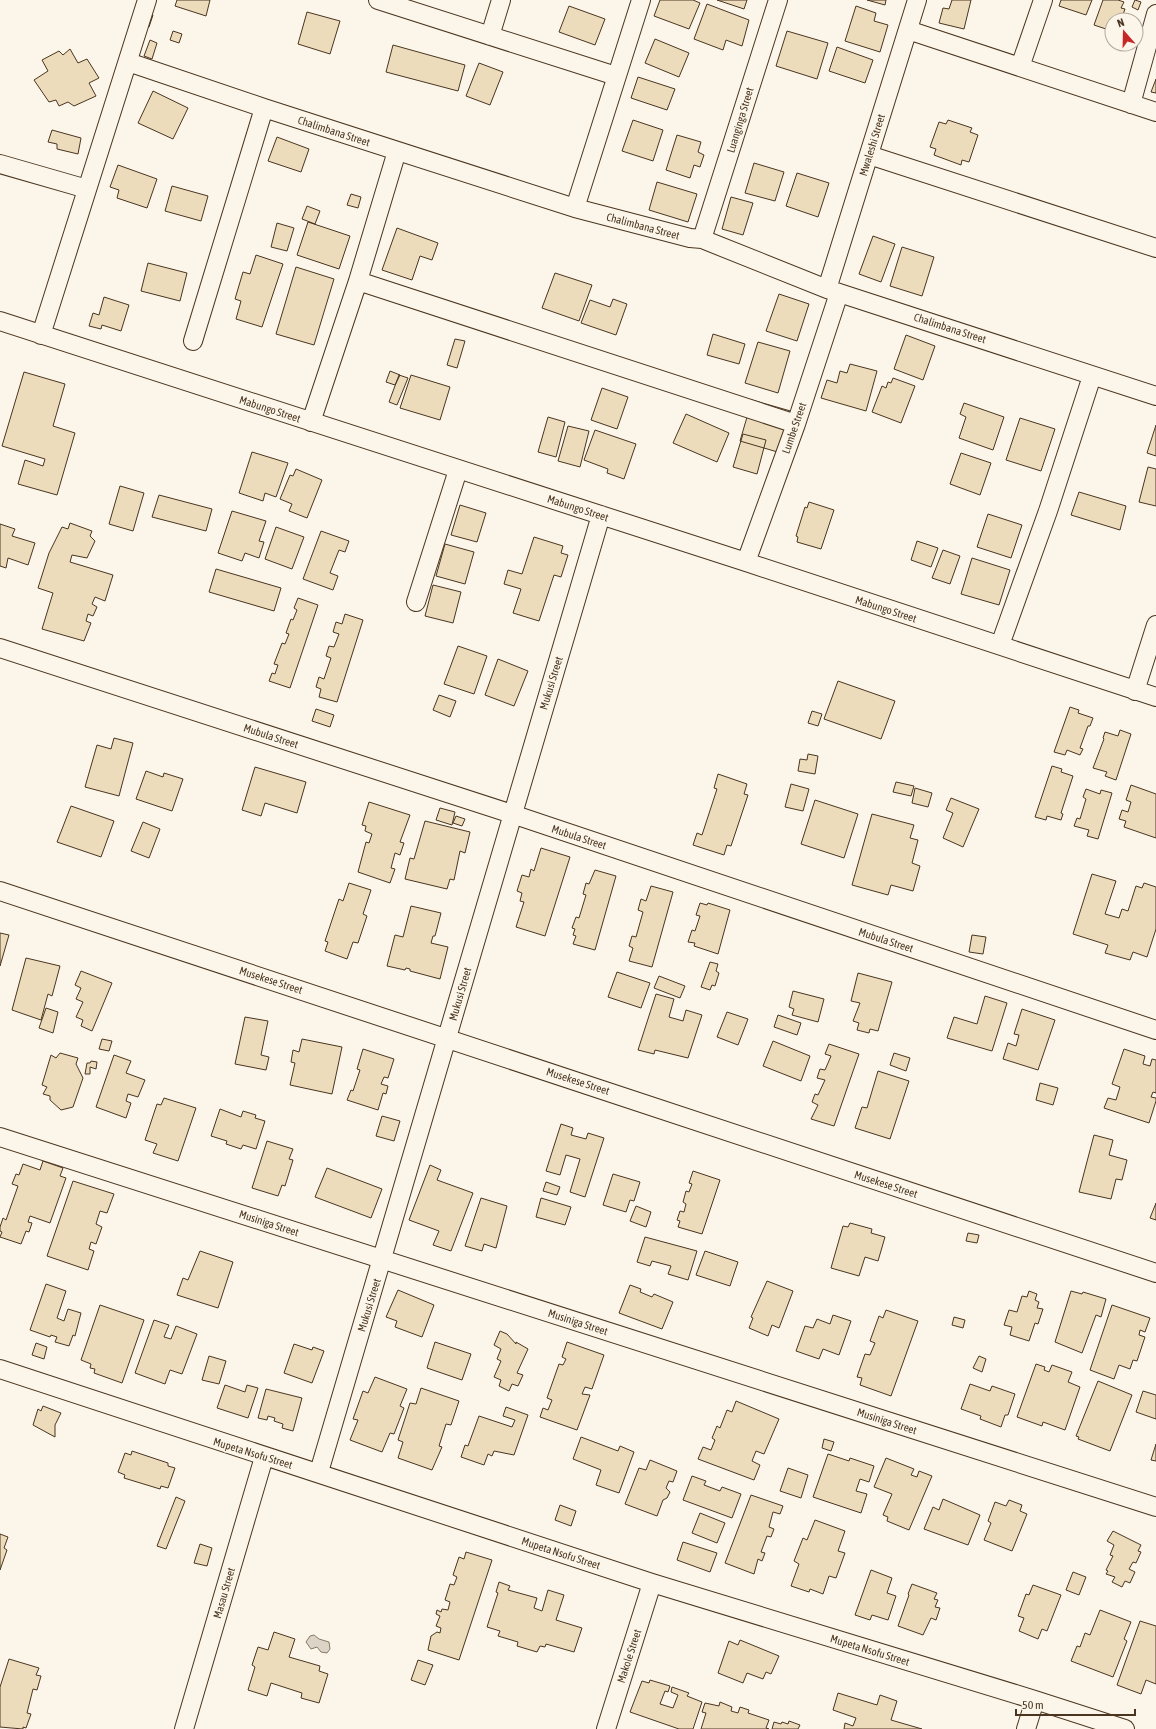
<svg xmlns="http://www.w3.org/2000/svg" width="1156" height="1729" font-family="'Asap Condensed',sans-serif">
	<rect width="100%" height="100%" fill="#fbf6e9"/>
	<path fill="#dcd4c6" stroke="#887966" d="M314,1635L319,1639L329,1642L330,1649L327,1653L321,1652L317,1647L311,1649L306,1642L310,1636Z"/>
	<path fill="#ecdcbc" stroke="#4a3520" d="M177,0H210L206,16L175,6Z
		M660,0H693L700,3L689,29L654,16Z
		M717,0H747L744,9Z
		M867,0H886L885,5Z
		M952,0H971L964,29L939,23L943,8L949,9Z
		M1061,0H1092L1086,15L1059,6Z
		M1103,0H1118L1124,2L1121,8L1125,9L1121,20H1112V31L1094,25Z
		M1135,0L1141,2L1138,10L1132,7Z
		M707,4L749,20L742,46L726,40L723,50L694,39Z
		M569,6L605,19L595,45L559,32Z
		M856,6L876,13L874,21L888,25L880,52L845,41Z
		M307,12L340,21L330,54L298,44Z
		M148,13L153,15L149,27L144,26Z
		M173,31L182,34L179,43L170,40Z
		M787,31L828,43L817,79L776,66Z
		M655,39L689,53L679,77L645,63Z
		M150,40L157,43L152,59L144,56Z
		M393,45L465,65L458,91L386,72Z
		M837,47L873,60L865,83L829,71Z
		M70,49L78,63L87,59L99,78L89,83L96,96L74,106L68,102L59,106L56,100L49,102L34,80L48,71L42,60L59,51L63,55Z
		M479,63L503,72L490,105L466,96Z
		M638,77L675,89L667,110L631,98Z
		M1156,79V93L1151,92Z
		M153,91L188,108L173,139L138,123Z
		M633,120L663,130L653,161L622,151Z
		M948,120L972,128L970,132L978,135L969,162L962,160L961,165L934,155L936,149L930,147L939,122L946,124Z
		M52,130L81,138L78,154L57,149V144L48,142Z
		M677,135L701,142L698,152L704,155L700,167L694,165L690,178L666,170Z
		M277,137L309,149L301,172L268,161Z
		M754,163L784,172L775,201L745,193Z
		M118,165L157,179L147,208L117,198L119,190L110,187Z
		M797,173L829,183L818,217L786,206Z
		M657,182L697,194L688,222L649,210Z
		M172,186L208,196L201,221L165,211Z
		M351,194L361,197L358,208L347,205Z
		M731,197L753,203L743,235L722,229Z
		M307,206L320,211L315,224L302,219Z
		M308,222L350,236L339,269L297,255Z
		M277,223L294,228L287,251L271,247Z
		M397,228L438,243L432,260L420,256L412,280L382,270Z
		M873,236L895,244L881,282L859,274Z
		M902,247L934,257L922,296L890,286Z
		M256,255L283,264L262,327L236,319L241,301L235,299L243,272L250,274Z
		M148,263L187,273L180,301L141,291Z
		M296,267L334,279L314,345L276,334Z
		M555,273L592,285L579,321L542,308Z
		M779,294L809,304L797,341L766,331Z
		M104,297L129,305L121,331L102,325L101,329L89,326L93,313L99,315Z
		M613,299L627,304L616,335L581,323L590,300L610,307Z
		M713,334L745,344L739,364L707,355Z
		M906,335L935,346L923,380L894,369Z
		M455,339L465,341L457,368L447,365Z
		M758,342L790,351L778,393L745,383Z
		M850,364L877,371L866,411L821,398L827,380L837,383L840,371L847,373Z
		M390,371L400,375L395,385L386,382Z
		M24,372L65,384L53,426L75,433L57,495L18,484L25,460L43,466L45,459L2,446Z
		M399,375L408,378L397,405L389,402Z
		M411,375L450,387L440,420L400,408Z
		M893,378L915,386L901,423L872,412L882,386L886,388L888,382L891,383Z
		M602,388L628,397L617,429L591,420Z
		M752,400L794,412L781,453L740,441Z
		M964,403L1004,417L993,450L959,438L966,417L960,414Z
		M686,414L729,433L717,462L673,443Z
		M548,417L565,422L556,457L538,452Z
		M1020,418L1055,429L1041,471L1006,460Z
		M1156,425V456L1147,453Z
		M568,426L589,431L580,467L558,461Z
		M595,430L636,444L624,479L607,473L608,469L584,460Z
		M743,434L766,440L757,474L733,467Z
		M252,452L288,463L276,497L265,493L263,501L239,493Z
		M961,453L991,463L980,495L950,484Z
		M1148,467L1156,469V506L1139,502Z
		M296,469L322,480L307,518L289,511L292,504L280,499L290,475L293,476Z
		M120,486L144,493L133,531L109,524Z
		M1079,492L1126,506L1120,530L1071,515Z
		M159,495L212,509L206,531L152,517Z
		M809,502L834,510L821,549L797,542L798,537L796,536L805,507L807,508Z
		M460,505L486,513L477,542L451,535Z
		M232,511L266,521L259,541L264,542L259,558L245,553L242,561L218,553Z
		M988,514L1022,525L1011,558L977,547Z
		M70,523L92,531L90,536L95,541L87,558L72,555L70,562L113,575L105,601L95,597L92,604L97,607L93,616L88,614L86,621L91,623L84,641L42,629L53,593L38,588L49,553L62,527L68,529Z
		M0,524L15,529L12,536L35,543L28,565L8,558L6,568L0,566Z
		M276,527L304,537L292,569L265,559Z
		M321,531L349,541L345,552L339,550L330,573L338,576L333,590L303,579Z
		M534,537L563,546L561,553L568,555L561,577L554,575L539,621L513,613L521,589L504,584L508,570L522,574Z
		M917,541L938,548L931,567L911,560Z
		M445,544L474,552L465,584L436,576Z
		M943,550L960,556L950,584L932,578Z
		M972,558L1010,570L999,605L961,594Z
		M216,569L281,588L274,611L209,592Z
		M433,585L461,592L453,623L425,616Z
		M298,598L318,605L290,688L269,681L272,673L275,674L278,665L274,664L282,643L285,644L289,634L286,633L291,619L293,620L297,610L294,608Z
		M345,614L363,620L337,702L319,697L321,689L316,687L319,677L324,679L331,658L326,656L329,646L334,647L339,634L333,632L336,622L342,624Z
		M458,646L487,656L474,694L444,684Z
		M498,659L528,671L514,706L485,695Z
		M838,681L895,701L881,739L824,719Z
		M439,695L456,701L450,717L433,710Z
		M1070,707L1079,710L1078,713L1093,718L1090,726H1088L1080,748L1083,749L1080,755L1067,750L1065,755L1054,752Z
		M316,709L334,715L330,727L312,721Z
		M812,711L822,714L818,726L808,723Z
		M1120,730L1131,734L1116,780L1105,776L1107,772L1093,768L1104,739L1103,738L1105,732L1118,736Z
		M114,738L133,743L119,796L85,787L97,745L111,749Z
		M808,754L818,756L815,774L798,771L800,759L807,760Z
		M1052,766L1062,769L1061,772L1073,776L1061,813L1063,814L1061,820L1047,816L1046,820L1035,817Z
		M255,767L306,782L297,813L265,803L261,816L242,810Z
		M146,771L163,777L164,773L183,779L172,811L136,799Z
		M718,774L747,784L744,794L748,795L731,846L727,845L724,855L693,845L697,833L702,835L717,789L714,788Z
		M896,782L914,786L911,796L893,792Z
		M791,784L809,789L803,811L785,807Z
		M1131,785L1156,794V838L1124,827L1126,821L1119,819L1122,810L1128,812L1131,802L1126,800Z
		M915,788L932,793L928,807L912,803Z
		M1086,789L1100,794L1101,790L1112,793L1098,839L1087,836L1089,830L1074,826L1077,818L1080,819L1086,799L1083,797Z
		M951,798L979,809L963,847L943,838L953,813L946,810Z
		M815,800L858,814L844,858L801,844Z
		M369,802L410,815L400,842L404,843L400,855L395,853L391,868L395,869L390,883L358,872L366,842L369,843L372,834L365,831L366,826L362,825Z
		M71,806L114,821L101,857L57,842Z
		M440,808L455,812L452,825L436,820Z
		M872,814L914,825L910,838L918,840L912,863L920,866L913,891L891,885L888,895L852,885Z
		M456,816L465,819L462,826L453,823Z
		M425,821L470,832L465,853L460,851L454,880L450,879L447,889L405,879L410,858L414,859Z
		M143,822L160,829L149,858L131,851Z
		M541,848L570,857L545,936L516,927L524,902L520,901L522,893L517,891L522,875L529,877L531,869L534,871Z
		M595,870L616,876L595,950L573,944L576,936L573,935L575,929L572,928L576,917L579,918L586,895L583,894L586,883L589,884Z
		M1092,874L1116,881L1105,914L1119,918L1122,909L1128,911L1136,886L1142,888L1144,883L1156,887V929L1147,957L1133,952L1130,960L1105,953L1108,945L1073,934Z
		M349,883L371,890L363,914L367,916L358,943L353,942L347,959L325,951L328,942L325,941L339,899L343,901Z
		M651,886L673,892L652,967L629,961L633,948L629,946L632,936L636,937L643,912L638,910L641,899L646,901Z
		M700,903L707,905L708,903L730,910L718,954L694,946L695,943L688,942L692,930L695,931L700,916L696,915Z
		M411,906L441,913L435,936H433L431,943L448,947L440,979L410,971V969L406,968L405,970L387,966L395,935L403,937Z
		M0,933L9,935L0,966Z
		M972,935L986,937L983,954L969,952Z
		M26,958L60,966L52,996L48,994L41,1020L12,1010Z
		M710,962L718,964L716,971L719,973L715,986L712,985L710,990L701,987Z
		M81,971L112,983L92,1031L81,1026L83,1020L76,1017L83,1002L76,999L81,988L75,985Z
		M617,972L650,983L641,1008L608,997Z
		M858,973L892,982L878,1031L870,1029L869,1033L857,1030L859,1023L853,1021L860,1003L851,1001Z
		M659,976L685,986L680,998L654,988Z
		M793,991L824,999L818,1022L792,1015L794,1009L789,1007Z
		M656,994L674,999L669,1017L683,1021L686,1010L702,1015L688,1058L655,1050L654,1054L638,1050Z
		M985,996L1007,1003L992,1051L947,1038L954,1017L977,1024Z
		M46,1008L58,1012L53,1033L39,1028Z
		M1022,1009L1055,1020L1038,1070L1003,1059L1008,1043L1016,1046L1019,1035L1014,1034Z
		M727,1012L748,1019L738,1045L717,1037Z
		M778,1015L801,1023L797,1035L774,1027Z
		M245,1017L268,1021L261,1055L269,1057L266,1070L235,1064Z
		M102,1039L112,1041L109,1051L99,1049Z
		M302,1039L342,1047L332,1094L290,1085L295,1063L291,1062L293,1050L299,1052Z
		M773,1041L810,1056L801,1081L763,1066Z
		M829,1044L859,1054L834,1126L811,1119L818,1105L812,1102L815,1094L818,1095L825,1080L817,1078L820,1069L825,1070L831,1056L825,1054Z
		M363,1049L394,1059L388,1078L384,1077L381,1084L388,1086L386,1094L383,1093L378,1110L347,1100L351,1090L353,1091L360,1070L357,1069Z
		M1124,1049L1145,1056L1143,1064L1150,1066L1152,1059L1156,1060V1093L1153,1092L1151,1097L1156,1098V1101L1149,1123L1104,1108L1108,1098L1116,1100L1120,1087L1112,1084Z
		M60,1053L78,1058L76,1064L83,1078L73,1107L61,1110L50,1100V1096L43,1094L47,1087L42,1085L51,1055L56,1058Z
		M894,1053L910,1058L906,1071L890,1065Z
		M114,1055L131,1061L126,1073L145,1080L138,1097L128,1094L126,1101L131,1103L126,1118L96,1107Z
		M91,1061L97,1062L96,1069L90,1067V1074H85L87,1063H90Z
		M878,1071L909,1081L890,1139L855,1128L862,1107L867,1108Z
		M1040,1083L1058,1088L1053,1105L1036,1100Z
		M164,1098L196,1108L178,1161L153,1153L157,1144L145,1140L157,1104L161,1105Z
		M220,1109L241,1117L243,1111L256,1115L255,1118L265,1121L256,1149L243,1145L241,1149L226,1144L227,1141L211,1136Z
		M382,1116L400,1121L394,1141L376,1136Z
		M561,1124L573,1128L571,1135L586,1139L588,1133L604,1138L585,1197L570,1192L580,1159L566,1155L560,1175L546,1171Z
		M1094,1135L1113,1140L1109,1155L1127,1160L1122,1180L1116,1179L1111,1199L1079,1192Z
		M267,1141L293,1149L289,1159L293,1160L285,1186L282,1185L278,1196L252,1188Z
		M43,1161L63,1168L60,1176L66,1178L50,1223L30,1216L28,1222L32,1223L29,1232L26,1231L21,1244L0,1237L2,1232L0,1231V1227L3,1218L6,1220L18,1186L12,1184L16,1174L19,1175L23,1164L40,1170Z
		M430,1165L441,1170L437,1180L473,1193L451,1251L433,1245L439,1231L409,1220Z
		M327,1168L382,1189L371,1218L315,1197Z
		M693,1171L720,1180L702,1234L678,1227L680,1221L677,1220L680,1211L684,1212L686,1204L683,1202L686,1191L689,1192L692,1184L689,1183Z
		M613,1174L640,1182L634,1201L630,1200L626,1212L603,1205Z
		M73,1181L114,1194L107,1213L100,1211L96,1224L102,1227L96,1244L91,1242L89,1249L94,1251L88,1270L47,1256Z
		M546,1182L560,1187L557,1195L543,1191Z
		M481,1198L507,1206L496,1248L484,1244L482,1251L465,1246Z
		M541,1198L571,1207L565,1225L536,1217Z
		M1156,1203V1220L1150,1218Z
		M636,1206L651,1212L646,1227L630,1221Z
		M850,1223L872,1229L871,1233L885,1237L878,1261L865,1257L859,1276L831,1268L843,1226L848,1227Z
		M968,1233L979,1235L977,1243L966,1241Z
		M645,1237L697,1251L688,1280L668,1274L671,1266L652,1261L650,1266L637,1262Z
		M200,1251L233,1262L218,1308L177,1295L183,1278L188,1280Z
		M705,1251L738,1262L730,1286L696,1275Z
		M767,1281L793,1291L779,1328L772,1325L768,1336L749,1328L753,1318L751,1317Z
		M46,1284L66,1291L57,1318L64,1321L68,1309L81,1313L75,1336L73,1335L69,1346L55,1342L57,1337L51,1335L50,1337L30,1330Z
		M630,1285L641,1289L640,1292L652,1297L654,1294L673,1302L662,1329L619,1313Z
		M398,1290L434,1305L422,1337L395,1327L397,1321L386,1317Z
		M1029,1291L1037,1294L1035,1300L1039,1302L1037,1308L1043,1309L1038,1324L1035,1323L1029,1341L1010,1335L1012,1327L1004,1325L1009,1310L1017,1312L1022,1296L1027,1297Z
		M1071,1291L1082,1294L1083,1292L1106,1299L1101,1317L1096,1315L1082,1353L1055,1342Z
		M100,1305L144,1320L122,1383L94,1373L95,1369L90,1368L91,1364L81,1360Z
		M1112,1305L1150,1318L1145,1332L1140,1330L1139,1335L1145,1337L1137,1361L1133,1360L1130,1369L1119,1365L1114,1379L1090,1370Z
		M886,1310L918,1321L891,1396L860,1385L862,1378L857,1377L865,1354L870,1355L875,1343L870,1341L879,1316L883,1318Z
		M833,1315L851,1321L839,1355L823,1349L819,1359L796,1351L805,1326L813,1328L817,1319L830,1324Z
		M954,1317L965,1320L963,1328L952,1325Z
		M154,1320L169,1325L164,1337L171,1339L176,1326L197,1334L182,1374L170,1370L165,1384L135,1373Z
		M500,1331L507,1334L516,1344V1342L528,1349L517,1373L523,1375L518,1386L512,1384L509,1391L499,1386L501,1380L494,1377L501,1361L497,1359L501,1349L494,1345Z
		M435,1342L471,1354L462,1380L427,1368Z
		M567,1342L604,1355L592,1389L585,1387L582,1394L590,1395L577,1430L540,1417L543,1408L548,1410L552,1400L547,1398L559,1364L563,1365L566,1359L562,1357Z
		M36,1343L47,1347L44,1359L32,1355Z
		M294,1344L312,1350L313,1347L324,1351L312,1383L284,1373Z
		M209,1356L226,1361L219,1384L202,1380Z
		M979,1356L986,1359L982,1372L973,1368Z
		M1036,1364L1045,1367L1044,1370L1049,1372L1052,1365L1072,1372L1068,1382L1080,1387L1065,1430L1043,1422L1042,1426L1017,1417Z
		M375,1377L407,1389L400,1406L404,1408L394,1434L390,1433L382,1452L350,1440L358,1420L353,1419L363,1391L368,1393Z
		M1098,1381L1132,1395L1110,1451L1078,1439L1079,1437L1076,1436Z
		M970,1384L990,1391L992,1386L1015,1394L1008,1415H1005L1001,1427L980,1419L981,1416L961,1409Z
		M225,1385L245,1392L247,1385L258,1388L248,1418L217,1408Z
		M421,1388L459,1401L451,1425L446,1424L439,1446L442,1447L432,1470L398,1458L403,1442L398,1440L410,1403L416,1404Z
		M266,1389L302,1398L293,1431L282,1428L283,1424L274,1421L275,1418L268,1416L267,1420L258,1418Z
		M1143,1391L1156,1395V1419L1136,1412Z
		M736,1401L779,1419L764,1454L756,1451L752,1461L760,1465L754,1480L698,1459L703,1447L711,1450L715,1440L712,1438L717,1426L720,1428L727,1410L732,1412Z
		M43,1406L61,1413L55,1425V1437L33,1425L38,1409L41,1411Z
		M506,1407L528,1415L514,1455L494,1451L492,1456L488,1454L484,1465L461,1457L465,1445L468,1446L479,1416L512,1427L515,1420L503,1416Z
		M581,1437L618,1451L620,1446L634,1452L619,1493L596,1485L601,1470L573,1459Z
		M824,1439L834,1442L831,1451L822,1448Z
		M1156,1444V1461L1151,1460Z
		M132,1451L168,1463V1466L175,1468L168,1488L161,1486L160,1489L124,1478L125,1475L118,1472L125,1453L131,1455Z
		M828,1454L849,1461L850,1458L874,1466L869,1482L860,1479L856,1491L867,1494L861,1513L813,1497Z
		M886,1458L914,1469L911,1475L917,1477L919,1471L932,1476L909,1530L887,1521L888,1517L883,1515L892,1494L874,1487Z
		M650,1460L677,1471L673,1482L669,1481L666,1488L670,1492L667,1498L663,1500L657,1516L625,1504L639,1468L646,1470Z
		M788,1468L808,1475L801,1498L780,1491Z
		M692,1476L706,1481L704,1485L720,1491L722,1487L741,1494L732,1518L683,1500Z
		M751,1495L783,1506L780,1514L773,1512L769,1527L774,1529L771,1537L767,1536L761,1552L765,1553L762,1561L758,1559L754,1574L725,1563Z
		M176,1497L185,1501L166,1549L157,1546Z
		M943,1499L980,1515L968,1545L924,1529L933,1507L939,1510Z
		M1009,1500L1022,1505L1020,1511L1027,1514L1012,1551L984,1540L991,1523L988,1521L995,1502L1006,1506Z
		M560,1505L576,1511L571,1526L555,1520Z
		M700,1513L725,1523L717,1543L692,1533Z
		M815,1520L845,1531L838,1551L845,1553L836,1578L829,1576L823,1594L810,1589L809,1592L791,1586L799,1564L794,1561L803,1538L807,1540Z
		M1113,1531L1141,1545L1138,1551L1141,1552L1136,1563L1133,1562L1129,1569L1135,1572L1130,1583L1125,1581L1122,1587L1112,1582L1115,1577L1106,1574L1108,1571L1106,1570L1113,1556L1110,1555L1114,1545L1107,1541Z
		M0,1534L8,1537L4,1548L7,1550L0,1570Z
		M683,1542L717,1553L710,1572L677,1560Z
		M200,1544L212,1548L207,1566L194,1563Z
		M466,1552L492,1560L459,1660L428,1650L431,1636L437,1632L440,1633L441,1628L436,1626L440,1616L436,1614L437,1610L441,1612L442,1609L448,1610L450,1602L445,1600L450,1584L454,1585L457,1577L453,1575L459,1557L464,1559Z
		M871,1570L892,1578L887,1593L896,1596L888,1620L872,1615L870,1620L855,1615Z
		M1073,1572L1086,1577L1079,1595L1066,1590Z
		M499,1582L510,1586L508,1590L537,1598L534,1608L542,1611L548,1590L564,1595L556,1620L582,1628L574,1652L546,1644L545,1647L540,1646L537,1652L517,1646L518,1642L498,1636L500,1631L487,1627L498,1593L496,1592Z
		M912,1584L937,1593L934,1599L938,1600L935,1607L940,1608L936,1620L931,1618L923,1635L898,1626L909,1595L908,1594Z
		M1033,1585L1061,1595L1047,1631L1042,1629L1038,1639L1019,1631L1024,1618L1018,1616L1026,1594L1029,1595Z
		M1100,1610L1131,1622L1124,1639L1127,1641L1113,1677L1071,1661L1077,1646L1080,1647L1085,1633L1090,1635Z
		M1140,1621L1156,1626V1684L1146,1680L1141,1694L1117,1685Z
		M274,1632L295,1639L289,1657L320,1666L319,1671L328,1674L319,1703L301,1698L302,1693L271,1683L267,1696L248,1690L255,1667L252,1665L258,1647L268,1650Z
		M740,1640L779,1656L771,1674L766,1672L763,1679L747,1673L743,1683L718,1673L729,1641L738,1645Z
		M9,1659L39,1668L36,1675L41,1676L37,1690L33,1689L27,1713L31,1714L26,1728L23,1727V1729L0,1727V1687Z
		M418,1660L433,1665L425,1685L411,1680Z
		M650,1680L670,1686L668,1692L665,1691L660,1704L673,1708L678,1695L671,1692L672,1687L689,1693L687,1696L702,1702L693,1729H679L630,1712L642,1681L649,1683Z
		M838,1693L877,1705L880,1695L897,1701L891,1720L922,1729H844L845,1723L853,1726L856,1718L833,1710Z
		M720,1702L732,1707L731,1711L738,1713L740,1707L749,1710L748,1713L769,1720L766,1728L769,1729H701L706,1713L702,1712L705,1703L719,1706Z
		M789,1721L800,1725L798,1729H772L774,1722L781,1724L782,1722L788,1724Z"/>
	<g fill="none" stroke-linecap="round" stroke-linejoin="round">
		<g stroke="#4a3520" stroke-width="20">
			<path id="minor" d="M378,0L616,76
				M908,30L1156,112
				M490,36L501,0
				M128,62L264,108L575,208L690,238L702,239L827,289L1156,396
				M1020,67L1043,0
				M1131,104L1156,14
				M869,155L1156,248
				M0,164L87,189
				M575,208L641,0
				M702,239L778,0
				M358,281L796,424
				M827,289L917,0
				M0,321L746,562L1156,697
				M41,335L147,0
				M193,341L264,108
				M311,422L358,281L397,151
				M746,562L796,424L839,293
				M416,602L458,470
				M1000,645L1048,511L1092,376
				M0,648L512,814L1156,1030
				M1135,691L1156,625
				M0,891L1156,1273
				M0,1137L1156,1507
				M0,1369L652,1583L1035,1700L1125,1729
				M319,1472L601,515
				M184,1729L264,1457
				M606,1729L652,1583
				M1026,1729L1035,1700"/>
		</g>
		<use href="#minor" stroke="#fbf6e9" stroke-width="18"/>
	</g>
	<g text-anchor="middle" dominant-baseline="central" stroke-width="3" stroke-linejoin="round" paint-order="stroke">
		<g font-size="11" fill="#4a3520" stroke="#fbf6e9">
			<text transform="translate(740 120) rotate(-73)">Luanginga Street</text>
			<text transform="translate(334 131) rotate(18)">Chalimbana Street</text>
			<text transform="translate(872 145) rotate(-73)">Mwaleshi Street</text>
			<text transform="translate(643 226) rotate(15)">Chalimbana Street</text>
			<text transform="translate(950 328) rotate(18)">Chalimbana Street</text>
			<text transform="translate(270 409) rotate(18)">Mabungo Street</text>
			<text transform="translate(794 428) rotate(-71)">Lumbe Street</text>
			<text transform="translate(578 508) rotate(18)">Mabungo Street</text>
			<text transform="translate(886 609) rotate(18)">Mabungo Street</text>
			<text transform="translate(551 683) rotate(-73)">Mukusi Street</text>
			<text transform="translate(271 736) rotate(18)">Mubula Street</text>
			<text transform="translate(579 837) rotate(18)">Mubula Street</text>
			<text transform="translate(886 940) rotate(18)">Mubula Street</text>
			<text transform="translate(271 980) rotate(18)">Musekese Street</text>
			<text transform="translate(460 994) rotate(-74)">Mukusi Street</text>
			<text transform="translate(578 1081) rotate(18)">Musekese Street</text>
			<text transform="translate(886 1184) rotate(18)">Musekese Street</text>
			<text transform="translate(269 1223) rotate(18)">Musiniga Street</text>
			<text transform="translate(369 1305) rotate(-73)">Mukusi Street</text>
			<text transform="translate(578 1322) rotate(18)">Musiniga Street</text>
			<text transform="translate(887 1421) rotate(18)">Musiniga Street</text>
			<text transform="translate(253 1453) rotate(17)">Mupeta Nsofu Street</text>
			<text transform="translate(561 1553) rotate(18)">Mupeta Nsofu Street</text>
			<text transform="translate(224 1593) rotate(-74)">Masau Street</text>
			<text transform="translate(870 1650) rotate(17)">Mupeta Nsofu Street</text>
			<text transform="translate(629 1656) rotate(-72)">Makole Street</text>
		</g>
	</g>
	<g transform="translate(1124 32) rotate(340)"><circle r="19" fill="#fbf6e9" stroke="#b4a999"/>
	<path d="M0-3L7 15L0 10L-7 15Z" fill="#c62828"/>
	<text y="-6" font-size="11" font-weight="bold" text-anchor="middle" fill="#4a3520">N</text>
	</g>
	<path d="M1016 1709v6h119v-6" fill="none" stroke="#4a3520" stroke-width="2"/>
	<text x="1022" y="1709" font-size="12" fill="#4a3520" stroke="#fbf6e9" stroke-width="3" paint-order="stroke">50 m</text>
</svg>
